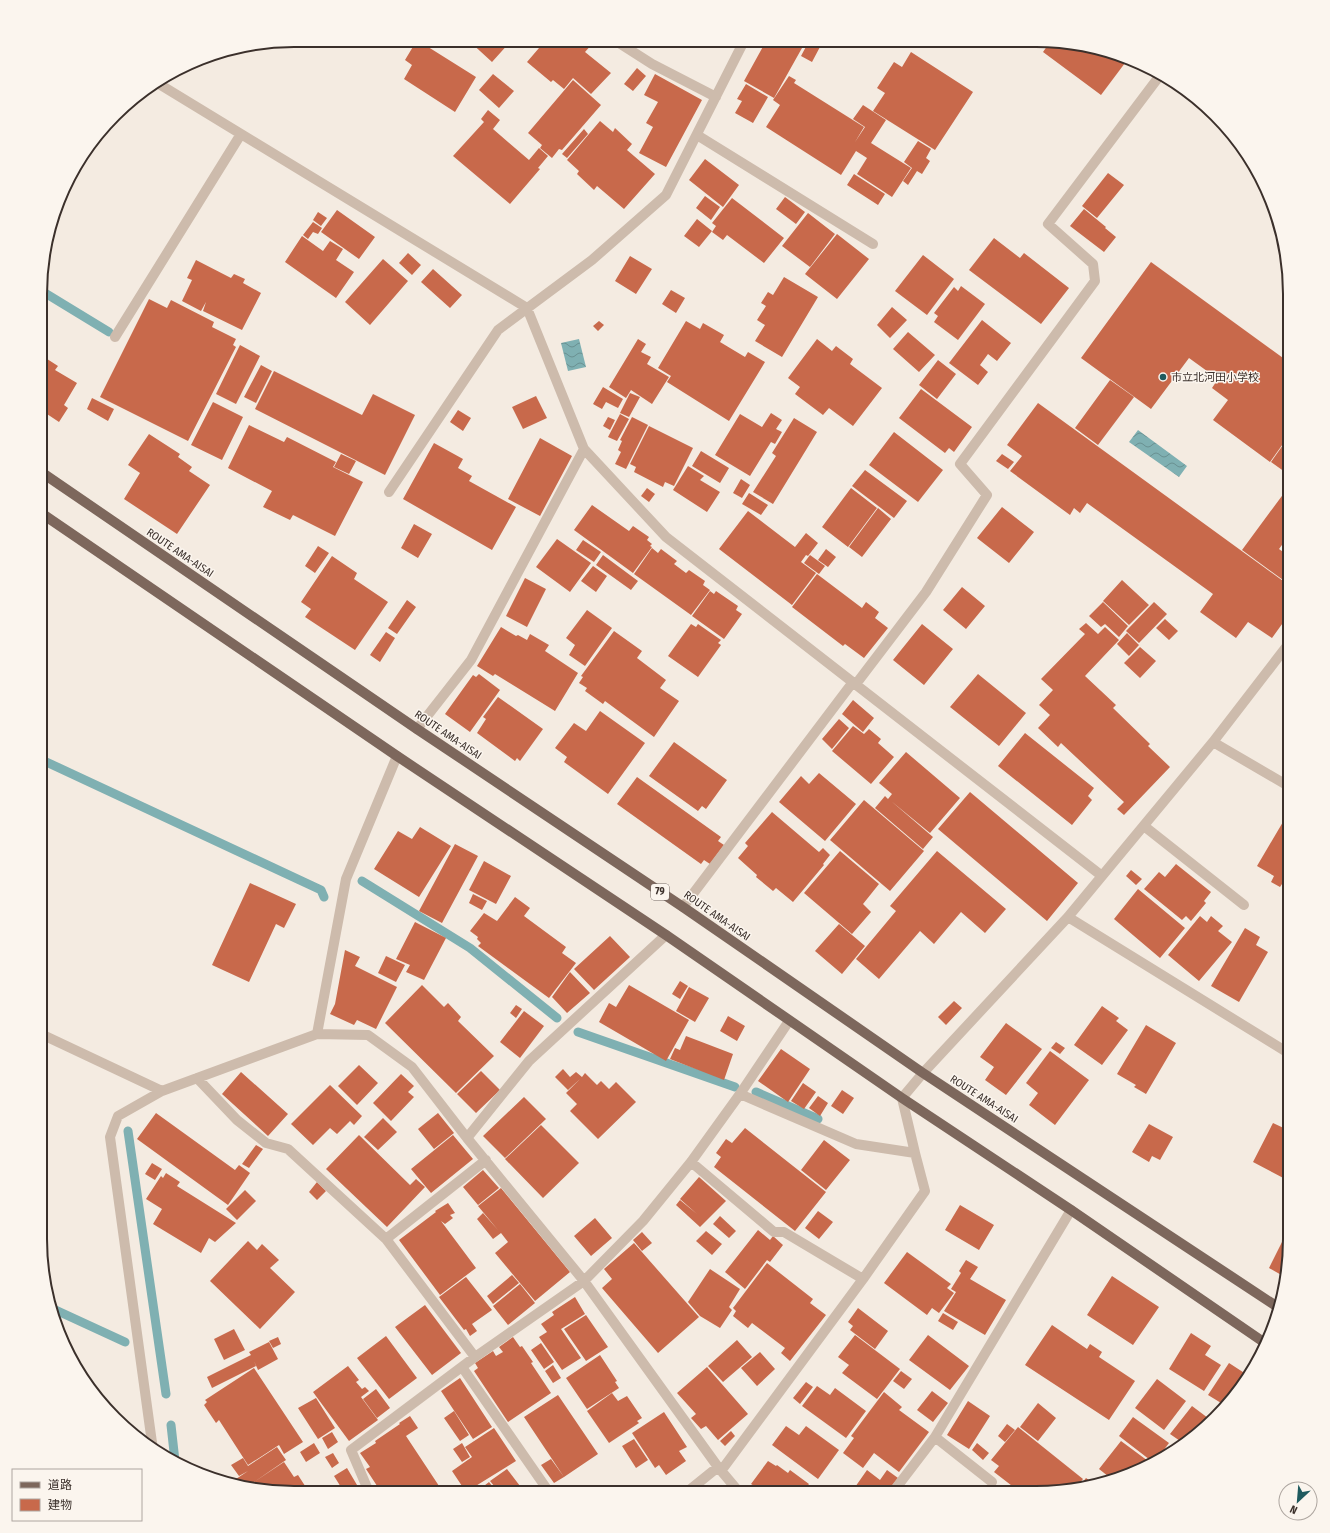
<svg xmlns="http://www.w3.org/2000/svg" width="1330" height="1533" font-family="'Fira Sans Condensed','Noto Sans JP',sans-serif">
	<defs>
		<pattern id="water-waves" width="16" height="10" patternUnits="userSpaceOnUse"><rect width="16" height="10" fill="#7fb0b2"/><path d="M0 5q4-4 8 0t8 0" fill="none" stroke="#699091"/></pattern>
	</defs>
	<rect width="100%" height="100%" fill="#f4ebe1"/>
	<path fill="url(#water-waves)" d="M579,339L586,367L568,371L561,343Z
		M1138,430L1187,466L1179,477L1129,442Z"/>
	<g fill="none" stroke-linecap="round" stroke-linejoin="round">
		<path stroke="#7fb0b2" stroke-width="9" d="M45,293L109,332
			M42,760L321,890L324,897
			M362,881L470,948L557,1018
			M578,1032L735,1087
			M756,1092L818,1119
			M128,1131L166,1394
			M49,1307L125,1342
			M171,1425L175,1461"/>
	</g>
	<path fill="#c8694b" d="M417,40L476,77L455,112L404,79L412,65L405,60Z
		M468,40L507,41H511L492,62Z
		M545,41H590L593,43L585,52L611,73L591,94L573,78L564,89L553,80L551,82L527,62Z
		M766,41H790L802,48L774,98L744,81Z
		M809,41H815L821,45L812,62L801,56Z
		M1050,42H1069L1114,54L1125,63L1101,95L1043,52Z
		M911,52L973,92L935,150L873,111L885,93L877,88L894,62L902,67Z
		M637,68L646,76L633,91L624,84Z
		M493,74L514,91L499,108L479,90Z
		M655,74L702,100L666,167L639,153L653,127L646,123L658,102L644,95Z
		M789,76L796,80L794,83L864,127L855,142L865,127L853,119L863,105L886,120L871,143L911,168L892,197L857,174L867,158L856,151L841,175L766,127L780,105L773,100Z
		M573,80L601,105L562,150L559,149L552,158L540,148L542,145L528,133Z
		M746,84L768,97L753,123L735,113L742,101L737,99Z
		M488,110L500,120L493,129L529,160L539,148L548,156L538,168L540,169L510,204L453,156L484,122L481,119Z
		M600,121L613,132L615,128L632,144L627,150L655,174L624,209L597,186L594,190L577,174L579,171L567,160Z
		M584,129L588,134L567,158L562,154Z
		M918,141L931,149L926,158L930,161L922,174L917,171L908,185L903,181L912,168L904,162Z
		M705,159L739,185L723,207L689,180Z
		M1108,173L1124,185L1097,218L1082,206Z
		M854,174L885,194L878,205L847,185Z
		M705,196L720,207L711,220L696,208Z
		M785,197L805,212L796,224L776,209Z
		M732,198L784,238L764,263L727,235L723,240L712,232L716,226L712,223Z
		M1084,209L1106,227L1105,228L1116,237L1104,252L1070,226Z
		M337,210L375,237L359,259L321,232Z
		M318,212L327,218L321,226L313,220Z
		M808,213L835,234L810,267L782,246Z
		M697,219L712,231L699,247L684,236Z
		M313,222L322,228L318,234L313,232L308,239L303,235Z
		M837,234L869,259L837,299L805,274Z
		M302,236L323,251L330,241L343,249L336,260L354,272L336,298L285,262Z
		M994,238L1020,258L1024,253L1069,288L1041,324L969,270Z
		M408,253L421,265L412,275L399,263Z
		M923,255L954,279L927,315L895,291Z
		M630,256L652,269L636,294L615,281Z
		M383,259L408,281L370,325L345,302Z
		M196,260L231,278L234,274L245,279L243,283L261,293L242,330L203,311L206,302L201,311L182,301L192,280L187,278Z
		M1151,262L1290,363V434L1270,462L1213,420L1228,400L1212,388L1218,379L1189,358L1151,409L1081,358Z
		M433,269L462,295L450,308L421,282Z
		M784,277L818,297L782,357L755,341L765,325L757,320L766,306L761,303L768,292L773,295Z
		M961,286L985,304L958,340L934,322L938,316L934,313L954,287L958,291Z
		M671,290L685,298L676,313L662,304Z
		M149,299L167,308L171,300L214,322L212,327L236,339L233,345L236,347L188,441L100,397Z
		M892,307L907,320L890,338L877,325Z
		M982,320L1011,343L997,361L988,354L980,365L988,372L978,385L949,363Z
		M599,321L604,325L598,331L593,326Z
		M686,321L700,329L703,323L724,335L720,342L745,357L748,352L765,362L729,421L667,382L671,376L658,368Z
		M908,332L935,355L919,372L893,349Z
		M638,339L646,344L641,352L651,357L647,364L669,377L652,404L631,390L626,398L609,387Z
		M817,339L832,351L836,346L853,359L850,364L882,388L853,426L829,408L823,415L795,394L800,387L788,378Z
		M240,345L260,356L236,404L216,394Z
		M44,357L58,366L55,370L77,383L64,405L68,408L59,422L44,412Z
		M938,360L956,374L937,399L919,385Z
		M261,365L272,371L256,403L244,397Z
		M274,371L362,415L373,394L415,415L385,475L255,409Z
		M1110,380L1134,397L1098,445L1075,428Z
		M603,387L623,399L618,408L606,402L602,409L593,404Z
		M921,389L972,427L954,452L949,448L945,453L899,418Z
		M630,393L640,397L629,417L620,413Z
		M536,396L547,418L523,429L512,407Z
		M92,398L114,409L108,421L87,409Z
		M213,402L243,417L222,460L191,445Z
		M1038,403L1290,586V594L1285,600L1290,604V613L1272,638L1248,622L1236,638L1200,612L1213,594L1087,503L1080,513L1074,508L1070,515L1010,471L1022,456L1007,445Z
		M458,410L471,418L463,431L450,422Z
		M771,413L782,420L776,429L782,432L775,444L771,442L750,476L715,455L740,414L762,427Z
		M620,414L629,419L617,441L608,437Z
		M608,417L615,420L610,430L603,426Z
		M632,417L648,425L626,469L615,464L621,452L618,450L622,441L620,440Z
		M794,418L817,432L773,504L753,492L776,456L772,453Z
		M249,425L284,442L287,437L336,462L333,467L363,482L335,536L293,515L290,520L263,507L272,491L228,468Z
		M649,426L693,448L674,486L665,482L663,487L634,472L636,467L630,464Z
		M894,432L943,470L918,502L869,465Z
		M149,434L180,454L178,457L192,467L189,471L210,485L177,534L124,499L140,473L128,465Z
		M1290,435V465L1285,472L1271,462Z
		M540,438L572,456L540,516L508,499Z
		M434,443L463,459L458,468L472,476L469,481L516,507L492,550L403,499Z
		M701,451L729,468L720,483L692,466Z
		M341,454L356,461L349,474L334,467Z
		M1002,454L1014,462L1008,469L996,461Z
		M688,466L704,476L700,480L720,492L707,512L673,490Z
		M865,470L907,501L894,518L852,486Z
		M1290,471V484L1284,480Z
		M741,479L750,485L742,498L733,493Z
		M1290,485V507L1287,512L1290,514V534L1279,549L1290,557V585L1242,550Z
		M647,488L655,494L649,502L641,496Z
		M851,488L877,508L848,547L822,527Z
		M749,493L768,505L761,515L742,504Z
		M592,505L629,531L633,526L649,537L647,540L652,544L650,546L652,547L633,573L574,530Z
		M1002,507L1034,532L1009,563L977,538Z
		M878,508L891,519L862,557L849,547Z
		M748,511L795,547L806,533L818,543L808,556L806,555L801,562L816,573L792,605L719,549Z
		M414,524L432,534L418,558L401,548Z
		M557,539L591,563L570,592L536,567Z
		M583,540L601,552L594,562L576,550Z
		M318,546L329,553L315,573L305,566Z
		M652,548L658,553L661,549L677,561L674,564L686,573L689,570L705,581L703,585L710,590L691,615L634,574Z
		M826,549L836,557L828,567L818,560Z
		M603,555L638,581L631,590L596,565Z
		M810,555L825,566L819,574L804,563Z
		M332,556L357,573L354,579L388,602L355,650L305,617L311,609L301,602Z
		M593,566L607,576L596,592L581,581Z
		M817,574L862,608L866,602L879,612L875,618L888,628L864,658L845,644L843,646L792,607Z
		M525,578L546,589L527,627L506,616Z
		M1122,580L1149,605L1129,625L1103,601Z
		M962,587L985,606L966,629L943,610Z
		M710,591L714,594L716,591L738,606L736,610L742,614L724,639L692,616Z
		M407,600L416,607L397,634L388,628Z
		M1103,602L1128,626L1119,637L1105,624L1101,627L1089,616Z
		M1154,602L1167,614L1139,643L1126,631Z
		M587,610L612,628L585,666L569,655L575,645L566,638Z
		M1165,619L1178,631L1169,640L1156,628Z
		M1086,623L1098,634L1105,627L1119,640L1085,676L1116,705L1113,708L1150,744L1148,746L1170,767L1124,815L1117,809L1124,802L1061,743L1058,747L1038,728L1050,715L1039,705L1053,690L1041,679L1085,634L1079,629Z
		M691,624L696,627L698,624L721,640L718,643L721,645L698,677L668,656Z
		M922,624L953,649L924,685L893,660Z
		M501,627L516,636L518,635L527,640L530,634L549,645L545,651L578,673L555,711L495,674L493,676L477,666Z
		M614,631L642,651L637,658L666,680L660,688L679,701L654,737L605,701L603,704L585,691L587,688L579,683L583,677L581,676Z
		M386,632L395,638L380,662L370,655Z
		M1127,633L1139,645L1129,656L1117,644Z
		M1140,647L1156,661L1140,678L1124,663Z
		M479,674L500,690L470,732L445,714L473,675L476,677Z
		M978,674L1026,713L999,746L950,707Z
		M498,697L543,729L520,761L517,758L515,761L477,733L486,719L483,717Z
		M853,700L874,718L863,732L842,714Z
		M600,711L645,743L608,794L564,762L567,757L555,748L574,723L586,731Z
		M839,719L849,728L832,749L822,739Z
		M853,726L864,734L869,729L881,739L878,743L894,757L871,784L832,751Z
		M1025,733L1094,788L1088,796L1092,800L1072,825L998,766Z
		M674,742L727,780L706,809L702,806L698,811L649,776Z
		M906,752L960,798L930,833L891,801L933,837L923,849L875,808L885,796L888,799L892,794L879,783Z
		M819,773L856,804L825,841L779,802L801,776L809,784Z
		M637,777L721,837L718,841L724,845L710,864L704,860L701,864L617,804Z
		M970,792L1078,883L1047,921L938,829Z
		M864,800L924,851L890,891L830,840Z
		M1290,810V885L1284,881L1280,887L1271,882L1274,876L1257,866Z
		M772,812L819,852L823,848L830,855L823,864L824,865L793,902L776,888L773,891L756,877L757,875L738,858L748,846L745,843Z
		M420,827L451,846L419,897L374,869L398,831L412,839Z
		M455,844L478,856L442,923L419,911Z
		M840,851L879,884L863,904L871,912L852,934L804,893Z
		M937,851L1006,909L985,933L961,912L934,944L920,931L879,979L856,959L896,911L890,906Z
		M484,861L511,876L496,904L469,890Z
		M1176,864L1211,892L1204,901L1206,903L1191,921L1186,916L1182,920L1144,889L1159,872L1165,877Z
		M1131,870L1142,879L1136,885L1126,876Z
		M250,883L296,904L284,928L276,924L249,982L212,965Z
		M1138,889L1185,928L1160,958L1114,919Z
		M473,894L487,901L482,910L469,903Z
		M515,897L530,908L524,916L566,947L562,953L576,963L549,998L478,946L481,943L477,939L478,937L470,931L484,913L497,921Z
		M1200,916L1207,922L1211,916L1223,926L1218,931L1232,942L1199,981L1168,955Z
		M415,922L446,938L424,980L406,972L410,965L396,959Z
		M839,924L865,946L842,974L815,951Z
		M1245,928L1260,937L1256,945L1268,952L1239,1002L1211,986Z
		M610,936L630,957L594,990L574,969Z
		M345,950L360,957L355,966L397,987L376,1029L357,1020L354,1025L330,1014L335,1004Z
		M386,956L405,965L396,982L378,973Z
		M570,972L590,993L567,1013L552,997Z
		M680,981L688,986L680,999L672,994Z
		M422,985L444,1007L448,1003L461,1017L458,1021L494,1056L456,1093L385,1023Z
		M629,985L689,1020L666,1061L599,1022L609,1003L616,1007Z
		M689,987L709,998L695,1022L676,1011Z
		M954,1001L962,1008L946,1025L938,1017Z
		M516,1005L522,1009L516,1018L510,1013Z
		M1102,1006L1119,1018L1116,1021L1128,1030L1102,1065L1074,1045Z
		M524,1011L544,1026L520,1058L500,1042Z
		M728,1016L745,1026L737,1041L720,1031Z
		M1006,1023L1042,1049L1006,1095L985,1080L994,1067L980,1057Z
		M1146,1025L1176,1043L1146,1094L1134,1087L1136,1085L1117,1074Z
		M686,1036L733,1054L724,1080L670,1059L675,1048L680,1050Z
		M1056,1042L1065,1048L1060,1054L1051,1048Z
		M781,1049L810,1069L788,1102L758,1081Z
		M1050,1051L1089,1080L1055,1125L1029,1105L1038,1093L1026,1083Z
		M359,1065L378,1083L357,1105L338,1086Z
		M563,1069L570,1077L576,1072L582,1077L585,1073L597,1085L601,1081L609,1089L616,1082L636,1102L598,1139L570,1111L577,1104L566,1093L580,1079L568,1090L555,1077Z
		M481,1071L500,1090L476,1113L457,1094Z
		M241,1072L288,1114L268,1136L222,1094Z
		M401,1074L414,1086L408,1092L414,1097L391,1121L373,1103Z
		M803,1083L816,1092L804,1109L791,1101Z
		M330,1085L362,1116L354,1125L350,1121L337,1134L330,1128L313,1145L291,1124Z
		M842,1090L854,1098L843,1114L831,1106Z
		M818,1096L828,1103L820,1116L809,1108Z
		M524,1097L546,1119L505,1158L483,1136Z
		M156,1113L235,1170L239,1165L250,1173L228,1205L137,1139Z
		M438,1113L454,1133L434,1149L418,1129Z
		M383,1118L397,1132L378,1150L364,1137Z
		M1273,1123L1290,1131L1289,1181L1253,1162Z
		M1149,1124L1173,1137L1160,1160L1152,1156L1149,1162L1132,1152Z
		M541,1125L579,1163L543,1198L505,1159Z
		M745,1128L826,1192L795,1231L714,1167L721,1157L716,1153L726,1139L732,1143Z
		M359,1135L410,1185L416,1179L425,1187L387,1227L326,1169Z
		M453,1135L473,1159L431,1193L411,1169Z
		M824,1140L850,1160L826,1190L801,1170Z
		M256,1145L263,1149L249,1168L242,1164Z
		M152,1163L162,1169L155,1180L145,1174Z
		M483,1170L499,1188L478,1205L463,1187Z
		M166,1173L180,1182L177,1186L236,1223L215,1242L209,1238L201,1253L153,1224L162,1209L146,1199L161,1176L163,1178Z
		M699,1177L726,1201L700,1227L676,1205L680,1200L697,1214L680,1199Z
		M317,1182L326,1191L317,1200L309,1192Z
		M501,1188L570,1272L535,1301L495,1253L508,1242L501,1233L493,1239L477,1219L483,1213L498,1230L478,1206Z
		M245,1190L256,1201L237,1220L226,1209Z
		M448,1203L455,1213L450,1215L453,1218L445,1224L441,1221L476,1268L440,1295L399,1240L436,1212L435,1211Z
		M960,1205L994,1225L979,1250L945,1230Z
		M818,1211L833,1222L819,1239L805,1228Z
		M720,1216L736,1231L729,1238L713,1224Z
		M595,1218L612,1238L591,1256L574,1236Z
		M758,1230L770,1240L773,1236L783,1245L770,1262L767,1260L745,1289L725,1272Z
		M706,1231L722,1244L712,1255L696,1241Z
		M642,1232L652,1243L642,1251L633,1240Z
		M248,1241L257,1250L262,1244L279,1260L270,1268L295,1292L260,1329L210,1281Z
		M1282,1242L1289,1245V1256L1285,1277L1269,1268Z
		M634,1243L699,1317L658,1353L602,1288L612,1279L604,1269Z
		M907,1252L951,1284L947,1288L954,1293L939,1313L932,1308L927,1315L884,1283Z
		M966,1260L978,1267L970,1279L1006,1300L985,1335L944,1311L956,1292L951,1289L961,1273L959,1271Z
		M767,1263L813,1299L810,1303L826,1315L790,1361L781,1353L785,1348L752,1323L748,1328L733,1316L736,1311L733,1308Z
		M710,1269L740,1289L729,1307L732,1310L720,1328L700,1316L688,1302Z
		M512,1275L519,1283L493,1304L487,1296Z
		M1112,1276L1159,1307L1133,1345L1087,1315Z
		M466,1277L492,1310L472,1324L477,1331L470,1336L466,1329L464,1330L439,1297Z
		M520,1284L535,1303L508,1325L493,1306Z
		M575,1297L585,1314L561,1329L581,1358L562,1370L539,1337L547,1332L541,1324L554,1315L552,1312Z
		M425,1305L461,1353L432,1375L395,1327Z
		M858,1308L888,1331L875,1349L850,1330L853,1326L848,1322Z
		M943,1313L958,1322L953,1330L938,1321Z
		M586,1315L608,1347L586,1361L564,1329Z
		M1052,1325L1087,1349L1090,1344L1102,1352L1099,1357L1135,1381L1109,1420L1025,1365Z
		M234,1329L245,1350L224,1360L214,1339Z
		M1191,1333L1211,1346L1205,1355L1221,1365L1204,1391L1169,1369Z
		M855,1335L900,1369L877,1399L842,1373L849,1365L838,1357Z
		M928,1335L969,1366L950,1390L909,1360Z
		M386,1336L417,1378L389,1399L357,1358Z
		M278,1337L281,1344L273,1348L269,1341Z
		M513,1337L520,1347L522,1346L533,1362L531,1363L551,1393L508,1422L474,1371L478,1368L475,1363L493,1351L496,1356L503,1352L499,1347Z
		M737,1340L752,1357L723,1382L708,1366Z
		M269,1342L278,1359L258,1370L254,1361L256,1366L212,1388L207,1377L251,1355L249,1352Z
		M541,1343L554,1362L544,1369L531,1350Z
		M760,1352L775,1369L757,1386L741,1368Z
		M600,1355L617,1381L615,1382L619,1388L587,1409L566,1378Z
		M1229,1363L1249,1376L1226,1406L1208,1395Z
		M553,1365L561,1378L553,1383L545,1371Z
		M348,1366L359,1380L356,1382L362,1389L365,1387L369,1391L361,1397L378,1420L349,1441L313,1392Z
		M707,1367L748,1414L718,1440L706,1426L701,1429L691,1418L696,1414L677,1393Z
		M254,1368L303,1442L284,1454L279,1445L248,1465L219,1420L216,1423L204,1405L207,1402L205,1400Z
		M901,1371L912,1379L904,1389L893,1381Z
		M460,1378L492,1427L473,1439L441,1391Z
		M1157,1379L1186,1401L1164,1430L1135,1408Z
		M806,1382L813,1387L800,1404L793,1398Z
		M817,1386L830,1395L835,1388L866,1411L846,1438L802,1406Z
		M376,1389L390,1408L377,1418L363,1399Z
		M932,1391L948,1403L933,1422L917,1410Z
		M884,1392L902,1407L899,1410L929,1432L899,1472L874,1453L863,1468L843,1453L854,1438L851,1436Z
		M612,1393L618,1401L627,1396L642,1418L637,1421L639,1423L609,1443L587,1411Z
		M558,1395L598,1454L564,1477L524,1417Z
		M316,1398L335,1428L318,1439L298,1408Z
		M968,1401L990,1416L969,1449L947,1435Z
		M1038,1403L1056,1418L1038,1441L1020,1427Z
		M1192,1406L1212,1421L1183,1443L1170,1434Z
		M454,1411L469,1435L460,1441L444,1418Z
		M664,1412L687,1447L679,1451L686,1461L666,1475L659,1465L655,1468L632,1433Z
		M410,1416L418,1428L406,1436L443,1492H381L366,1469L370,1467L360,1453L376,1443L375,1441L400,1424L399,1423Z
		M1133,1417L1169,1443L1154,1463L1119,1436Z
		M1007,1424L1015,1430L1005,1442L998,1436Z
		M786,1426L799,1435L806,1426L839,1450L818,1479L772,1445Z
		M1018,1427L1083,1479L1075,1489L1052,1492H1020L994,1472L999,1466L991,1460Z
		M494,1428L516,1461L466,1492L452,1471L472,1457L465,1447Z
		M731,1431L735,1436L725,1446L720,1441Z
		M332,1432L338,1442L328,1449L322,1438Z
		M634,1439L648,1460L636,1468L622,1446Z
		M1121,1441L1148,1461L1143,1467L1113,1480L1099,1469Z
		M314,1443L320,1453L306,1462L300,1452Z
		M462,1443L470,1457L462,1462L453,1449Z
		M977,1443L989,1453L983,1460L972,1450Z
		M277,1447L286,1460L254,1482L284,1462L294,1477L298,1475L309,1492H277L230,1483L248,1471L239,1476L231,1465L243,1458L248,1466L245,1468Z
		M333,1453L339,1463L332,1468L325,1457Z
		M551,1459L564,1477L554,1483L541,1465Z
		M768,1461L776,1466L777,1465L788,1473L790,1470L809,1484L803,1492H757L759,1489L751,1484Z
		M347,1468L357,1485L344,1492L334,1476Z
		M507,1469L520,1486L511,1492H499L490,1481Z
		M867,1470L880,1480L887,1470L898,1478L887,1492H842L847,1486L853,1490Z
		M1086,1478L1096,1485L1078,1488Z
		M489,1482L497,1492H482L480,1489Z"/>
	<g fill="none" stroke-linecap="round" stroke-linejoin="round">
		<path stroke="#cdbbac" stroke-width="10" d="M616,41L652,64L716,97
			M159,84L527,308L584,449L666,537L1102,876
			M697,135L873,244
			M115,337L241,134
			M389,492L498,330L592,260L666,195L744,41
			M856,684L926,592L987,495L960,464L1095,281L1093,264L1048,224L1161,74
			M417,729L471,660L584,449
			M1213,742L1290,787
			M1144,826L1244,905
			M683,907L853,682
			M1068,917L1290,1054
			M41,1034L162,1091
			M317,1034L346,879L397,756
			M197,1078L237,1120L266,1143L288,1149L386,1239L475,1357L584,1281L643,1221L691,1162L740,1094L856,1144L915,1153L902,1098L923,1073L1068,917L1213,742L1290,642
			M740,1094L789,1021
			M467,1138L529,1061L666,935
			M691,1162L774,1232H784L863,1279
			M386,1239L486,1160
			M462,1367L549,1492
			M935,1437L992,1482
			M153,1450L110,1137L118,1116L162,1091L317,1034L368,1035L412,1067L467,1138L584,1281L718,1467L739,1492
			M721,1471L863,1279L925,1191L915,1153
			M369,1492L351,1450L475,1357
			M687,1492L718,1467
			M893,1492L935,1437L1071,1210"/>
		<path stroke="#7d675c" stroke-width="10" d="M44,474L417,729L683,907L923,1073L1279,1308
			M44,515L397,756L666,935L902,1098L1071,1210L1265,1343"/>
	</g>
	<circle fill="#1f5a5e" stroke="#fbf5ee" stroke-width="1.5" cx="1163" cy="377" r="4"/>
	<g text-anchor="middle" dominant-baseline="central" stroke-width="3" stroke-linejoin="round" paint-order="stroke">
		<rect fill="#fbf5ee" stroke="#756b66" stroke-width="1" x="651" y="884" width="18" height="16" rx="3"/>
		<g font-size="10" font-weight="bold" fill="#3b302b">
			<text x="660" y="892">79</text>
		</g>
		<g font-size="11" fill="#3b302b" stroke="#fbf5ee" text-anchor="start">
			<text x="1171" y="377">市立北河田小学校</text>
		</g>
		<g font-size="11" fill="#3b302b" stroke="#fbf5ee">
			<text transform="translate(180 553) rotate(34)">ROUTE AMA-AISAI</text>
			<text transform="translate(448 735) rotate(34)">ROUTE AMA-AISAI</text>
			<text transform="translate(717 916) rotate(35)">ROUTE AMA-AISAI</text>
			<text transform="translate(984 1099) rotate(33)">ROUTE AMA-AISAI</text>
		</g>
	</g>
	<path d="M0 0H1330V1533H0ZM294 47H1036A247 247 0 0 1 1283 294V1239A247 247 0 0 1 1036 1486H294A247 247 0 0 1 47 1239V294A247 247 0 0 1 294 47Z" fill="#fbf5ee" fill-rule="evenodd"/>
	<path fill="none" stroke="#3b302b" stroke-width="2" d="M294 47H1036A247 247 0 0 1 1283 294V1239A247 247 0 0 1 1036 1486H294A247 247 0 0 1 47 1239V294A247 247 0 0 1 294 47Z"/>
	<rect x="12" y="1469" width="130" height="52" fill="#fbf5ee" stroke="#aea6a0"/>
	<rect x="20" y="1482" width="20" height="6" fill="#7d675c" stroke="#aea6a0"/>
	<text x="48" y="1489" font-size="12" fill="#3b302b">道路</text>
	<rect x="20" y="1499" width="20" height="12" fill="#c8694b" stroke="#aea6a0"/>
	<text x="48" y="1509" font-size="12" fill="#3b302b">建物</text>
	<g transform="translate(1298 1501) rotate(206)"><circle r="19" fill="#fbf5ee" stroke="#aea6a0"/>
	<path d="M0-3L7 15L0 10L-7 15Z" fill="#1f5a5e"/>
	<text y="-6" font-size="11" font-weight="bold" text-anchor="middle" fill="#3b302b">N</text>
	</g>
</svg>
